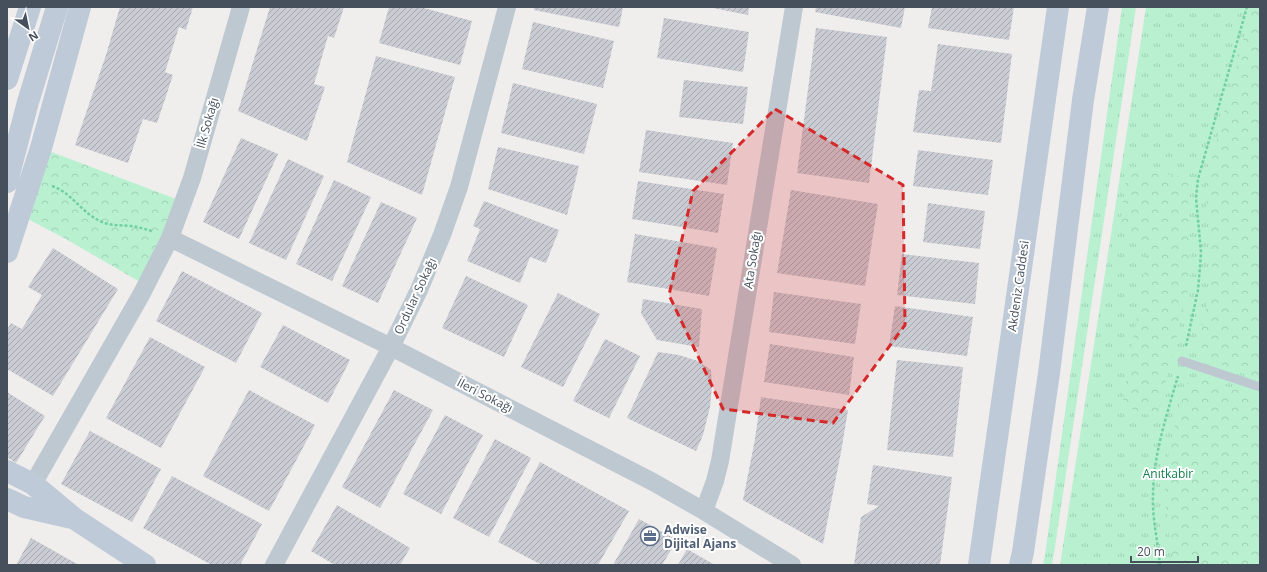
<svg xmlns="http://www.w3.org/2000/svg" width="1267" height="572" font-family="'Open Sans',sans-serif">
	<defs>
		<pattern id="grass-tufts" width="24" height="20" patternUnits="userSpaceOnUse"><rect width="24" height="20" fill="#b9f1d0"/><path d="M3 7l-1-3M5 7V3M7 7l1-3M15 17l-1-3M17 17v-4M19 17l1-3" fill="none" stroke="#a0d0b5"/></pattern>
		<pattern id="forest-crowns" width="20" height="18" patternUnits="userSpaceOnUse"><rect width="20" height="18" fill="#b9f1d0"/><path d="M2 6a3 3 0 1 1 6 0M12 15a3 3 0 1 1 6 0" fill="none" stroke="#a0d0b5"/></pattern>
		<pattern id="building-hatch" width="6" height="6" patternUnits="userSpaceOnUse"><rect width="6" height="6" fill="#caccd3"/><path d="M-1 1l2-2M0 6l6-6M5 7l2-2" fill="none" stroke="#a6a8ae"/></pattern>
	</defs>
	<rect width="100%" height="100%" fill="#f0eded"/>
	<path fill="url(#grass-tufts)" d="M1122,7H1136L1055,547L1052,565H1043L1046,548Z
		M1146,7H1260V565H1060Z"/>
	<path fill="url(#forest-crowns)" d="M1252,7H1260V378L1205,359C1200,356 1199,353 1198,347C1203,320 1211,293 1212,265C1212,235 1203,206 1207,177Z
		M41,148L184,202L147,286L64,238L20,215Z
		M1128,167L1192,179C1190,191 1187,203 1188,216C1189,239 1192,259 1190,282L1157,417C1146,414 1128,412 1123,399L1148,252V246L1145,242L1120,224Z
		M1202,378L1260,398V565H1173C1170,536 1164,508 1165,479C1167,450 1178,415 1185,386C1190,380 1195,379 1202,378Z"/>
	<path fill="url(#building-hatch)" d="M120,7H193L186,30L179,27L165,72L173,75L157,123L143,119L128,163L75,145L106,55Z
		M270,7H344L334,38L328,36L314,84L325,87L307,141L238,111Z
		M389,7H420L472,21L460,65L379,43Z
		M534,7H623L619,27L534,10Z
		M708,7H749L748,15Z
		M816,7H905L901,28L815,12Z
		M932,7H1014L1009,40L928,28Z
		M664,18L749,32L743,72L657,58Z
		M533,22L614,41L603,88L522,69Z
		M816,28L887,37L869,183L797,173Z
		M938,44L1012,54L1001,143L913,132L919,90L931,91Z
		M376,56L455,77L422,195L347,162Z
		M684,80L748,87L743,124L679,117Z
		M513,83L597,104L584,154L501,133Z
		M646,130L733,143L727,185L639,172Z
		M241,138L278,154L239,239L203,222Z
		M498,147L579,166L567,215L488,189Z
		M918,150L993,160L988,195L913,186Z
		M288,159L324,176L286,260L249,243Z
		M334,180L371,197L332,281L296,264Z
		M638,181L724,194L718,233L632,219Z
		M791,190L878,204L865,286L777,273Z
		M484,201L559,230L546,263L530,257L520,283L467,261L480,229L473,226Z
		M381,202L417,218L378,303L342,286Z
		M928,203L985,211L980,249L923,242Z
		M635,234L717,248L709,296L627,282Z
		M53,248L118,289L53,396L7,369V330L11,323L22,329L42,295L28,287Z
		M902,254L979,263L975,304L897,295Z
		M182,271L262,313L236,363L156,321Z
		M466,276L528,305L504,357L442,328Z
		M774,292L861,304L855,344L769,332Z
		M558,293L600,314L563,387L521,367Z
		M643,299L702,309L699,347L657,340L641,313Z
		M895,306L973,317L967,356L889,346Z
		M283,325L350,360L328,403L260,367Z
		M150,337L205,367L161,448L106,418Z
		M605,339L640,356L609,418L573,401Z
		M770,344L854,357L849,395L764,382Z
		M658,352L679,355L698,361L711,370L712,386L710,407L703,435L696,451L627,418Z
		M897,360L963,367L953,457L887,450Z
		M249,390L315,425L269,511L203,476Z
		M394,390L433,410L380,508L342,487Z
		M7,392L45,416L16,463L7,457Z
		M761,397L848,410L841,452L823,544L743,500L755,439Z
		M445,415L483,435L441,514L403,494Z
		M90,431L161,469L132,522L61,484Z
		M495,439L531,458L489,537L453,518Z
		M540,462L629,511L598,565H542L498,542Z
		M873,465L952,477L940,565H854L861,517L879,506L867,504Z
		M172,476L262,524L240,565H212L143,528Z
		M337,505L410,548L400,565H335L311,551Z
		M639,519L677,540L662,565H613Z
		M31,538L79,565H16Z
		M687,549L715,565H678Z"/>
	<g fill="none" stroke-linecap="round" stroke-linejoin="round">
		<path stroke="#70d0a3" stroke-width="2.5" stroke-dasharray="3 2" stroke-linecap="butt" d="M52,186C71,192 82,213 100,221C110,226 120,225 131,226C138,227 145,229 152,231
			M1186,346L1198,290L1200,267L1201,252L1196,198L1198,179L1247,7
			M1160,565C1158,542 1152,518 1153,495C1153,456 1167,414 1178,376"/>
		<path stroke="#bdc8d1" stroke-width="9" d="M1182,361L1260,387"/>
		<path stroke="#bdc8d1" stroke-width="18" d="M170,238L391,347L653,482L704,511L792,565
			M33,484L141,295L170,238L192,178L241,7
			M704,511L715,481L720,461L794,7
			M274,565L391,347L419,290L442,235L459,187L507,7"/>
		<path stroke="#bfcad8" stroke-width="22" d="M7,79L30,7
			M7,182L28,102L57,7
			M7,252L41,148L80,7
			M7,471L33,484L75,519L145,565
			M7,499L24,507L72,518
			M979,565L1058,7
			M1020,565L1023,552L1049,373L1083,100L1098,7"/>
	</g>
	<path fill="#d62828" fill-opacity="0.2" stroke="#d62828" stroke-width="3" stroke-dasharray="8 5" stroke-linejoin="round" d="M775,109L903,185L905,325L833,423L723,409L669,295L693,191Z"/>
	<defs>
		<g id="office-ring" transform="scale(1)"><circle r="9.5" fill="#fff" stroke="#5c6f8a" stroke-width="1.5"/><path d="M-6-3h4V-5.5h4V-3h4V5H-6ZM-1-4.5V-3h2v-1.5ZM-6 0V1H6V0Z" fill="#5c6f8a"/></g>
	</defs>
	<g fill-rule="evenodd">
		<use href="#office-ring" x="650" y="536"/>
	</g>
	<g text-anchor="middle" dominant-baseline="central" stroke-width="4" stroke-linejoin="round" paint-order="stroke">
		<g font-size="12" fill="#45505c" stroke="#fff">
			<text transform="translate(207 123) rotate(-74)">İlk Sokağı</text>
			<text transform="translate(752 260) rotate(-81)">Ata Sokağı</text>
			<text transform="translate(1018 286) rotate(-82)">Akdeniz Caddesi</text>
			<text transform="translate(415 296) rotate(-65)">Ordular Sokağı</text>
			<text transform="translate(485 395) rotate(27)">İleri Sokağı</text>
		</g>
		<g font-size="12" fill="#12804c" stroke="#fff">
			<text x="1168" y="473">Anıtkabir</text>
		</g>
		<g font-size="12" font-weight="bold" fill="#4e5e75" stroke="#fff" text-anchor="start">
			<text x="664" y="529">Adwise<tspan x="664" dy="14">Dijital Ajans</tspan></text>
		</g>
	</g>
	<rect width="1267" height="572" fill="none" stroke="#45505c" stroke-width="16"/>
	<g transform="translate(28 28) rotate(147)" stroke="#ffffff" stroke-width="3" paint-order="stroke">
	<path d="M0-3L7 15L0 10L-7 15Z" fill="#45505c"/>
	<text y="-6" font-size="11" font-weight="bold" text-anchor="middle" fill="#45505c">N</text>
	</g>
	<path d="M1131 556v6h67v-6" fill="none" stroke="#45505c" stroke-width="2"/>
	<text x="1137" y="556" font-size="12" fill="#45505c" stroke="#ffffff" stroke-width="3" paint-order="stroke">20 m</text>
</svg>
